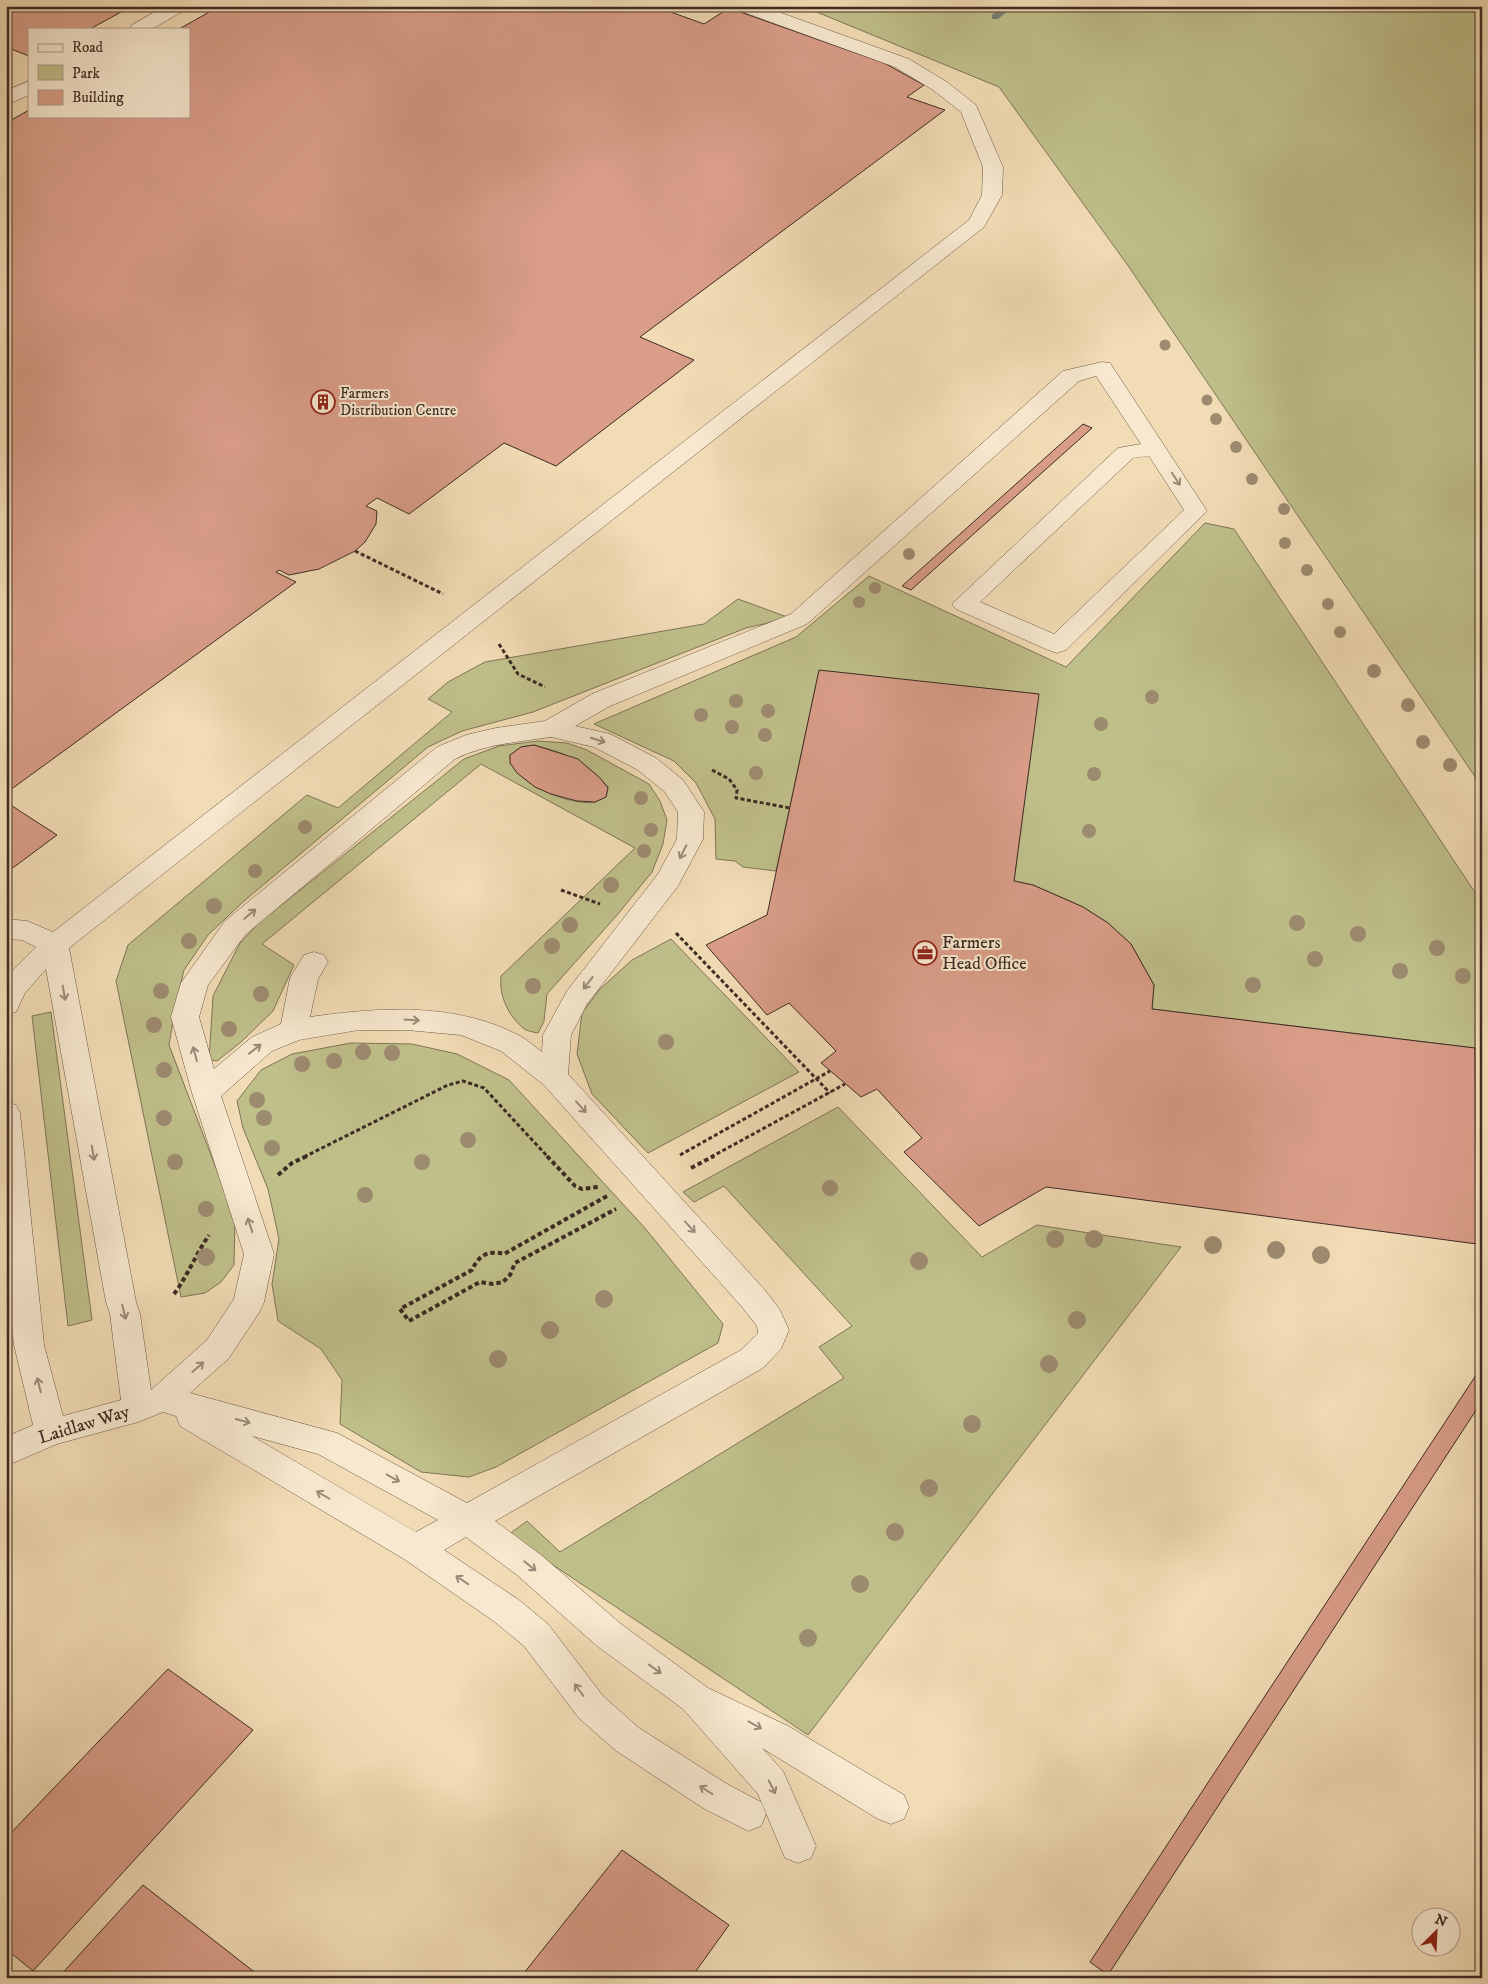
<svg xmlns="http://www.w3.org/2000/svg" width="1488" height="1984" font-family="'IM FELL DW Pica',serif">
	<rect width="100%" height="100%" fill="#f2dcb5"/>
	<filter id="stains"><feTurbulence type="fractalNoise" baseFrequency=".004" numOctaves="4"/><feColorMatrix values="0 0 0 0 .2 0 0 0 0 .09 0 0 0 0 .02 0 0 0 .5 -.17"/></filter>
	<radialGradient id="worn" r=".72"><stop offset=".6" stop-color="#630" stop-opacity="0"/><stop offset="1" stop-color="#630" stop-opacity=".3"/></radialGradient>
	<path fill="#bfbf8a" stroke="#7e7557" fill-rule="evenodd" d="M802,6H1482V787L1129,267L999,87Z
		M1205,523L1234,529L1482,903V1272L1477,1244L1475,1048L1152,1009L1154,985L1131,944L1108,923L1083,907L1033,885L1014,881L1038,694L819,671L776,871L743,867L735,861L716,859L715,819L696,783L674,761L594,724L796,637L869,576L1066,667Z
		M738,599L790,618L746,628L533,712L462,731L428,747L244,901L208,935L184,970L175,1009L169,1045L235,1218L234,1265L221,1282L205,1293L181,1297L116,981L128,945L307,795L338,808L452,712L428,699L448,682L485,662L704,624Z
		M538,741L567,743L587,750L649,784L660,801L667,820L663,844L652,872L618,914L547,994L544,1021L538,1033C533,1032 526,1031 523,1028C508,1015 499,996 501,976L635,848L481,764L262,944L294,965L273,1011L241,1042L217,1061L209,1060L213,996L240,943L259,923L464,759L499,746ZM534,745C566,753 587,762 608,787L606,797C602,798 599,801 595,802C572,807 509,782 510,755L521,747Z
		M671,939L799,1072L648,1153L592,1094L577,1054L582,1013L599,990L632,960Z
		M51,1012L92,1320L68,1326L32,1016Z
		M351,1043L412,1044L457,1054L509,1080L644,1227L723,1324L718,1343L496,1467L469,1477L421,1472L340,1424L342,1380L321,1349L278,1321L272,1284L279,1239L268,1189L243,1128L237,1101L261,1070L292,1054Z
		M838,1107L982,1257L1037,1225L1181,1247L808,1735L508,1535L527,1521L560,1552L844,1378L819,1347L852,1326L724,1186L694,1202L683,1192Z"/>
	<g fill="none" stroke-linecap="round" stroke-linejoin="round">
		<path fill="#768275" fill-rule="evenodd" d="M1003,6H1014L998,19H992V15Z"/>
	</g>
	<path fill="#d99d88" stroke="#3e2b24" d="M6,6H132L90,29H29V56L6,47Z
		M220,6H654L704,24L729,8L884,63L924,85L907,97L945,110L640,337L694,360L556,466L504,443L409,514L377,498L366,506L377,511L376,524L365,542L355,551L319,569L289,575L279,570L276,572L296,582L6,793V123L29,110V116H189V29H179Z
		M1083,424L1092,428L911,590L902,586Z
		M819,670L1039,694L1014,881L1033,885L1083,907L1108,923L1131,944L1154,985L1152,1009L1475,1048L1477,1244L1046,1187L979,1226L904,1152L922,1138L877,1089L861,1097L821,1063L836,1051L789,1003L767,1015L706,945L767,915Z
		M534,745L578,759L600,778L608,788L606,797L595,802L577,801L551,794L535,787L517,773L510,763V755L521,747Z
		M6,802L57,835L6,873Z
		M1482,1366V1401L1108,1975L1090,1962Z
		M168,1669L253,1730L33,1971L6,1949V1838Z
		M622,1850L729,1925L691,1978H520Z
		M143,1885L262,1978H58Z"/>
	<g fill="none" stroke-linecap="round" stroke-linejoin="round">
		<g stroke="#6b5748" stroke-width="1">
			<path id="minor" d="M165,6H188L185,10L152,29H129L132,25Z
				M735,6H762L909,59L947,82L976,105L1003,167L1002,195L984,227L69,948L136,1302L140,1314L151,1390L207,1340L234,1299L244,1254L192,1093L171,1017L181,983L225,921L437,747L466,735L496,728L545,721L592,694L791,614L1063,371L1102,362L1110,363L1207,511L1066,650L1057,653L1048,650L956,609L952,604L1118,448L1141,444L1096,376L1079,381L807,624L610,706L575,726L610,734L656,758L683,780L704,812L703,839L678,886L587,1004L571,1035L568,1074L764,1289L780,1310L789,1330L781,1349L763,1368L495,1521L541,1555L621,1624L708,1688L788,1726L904,1795L909,1807L904,1819L891,1824L878,1819L762,1748L783,1771L816,1846L811,1858L798,1863L785,1858L758,1794L683,1709L597,1646L517,1575L466,1537L444,1550L519,1600L548,1624L603,1696L639,1728L727,1784L761,1802L766,1814L761,1826L748,1831L703,1808L615,1750L579,1718L524,1646L495,1622L404,1559L180,1426L176,1416L163,1412L138,1422L57,1444L6,1466V1437L33,1425L14,1345L6,1268V1102L16,1105L20,1113L44,1345L63,1416L121,1400L110,1314L106,1302L46,969L25,993L16,1012L6,1015V977L36,947L22,940L6,939V919L27,921L53,932L969,220L982,195L983,167L961,112L933,90L895,67L738,10ZM1149,456L1184,510L1054,634L980,602L1133,458ZM551,737L594,747L638,770L665,792L678,812L677,839L658,874L567,991L543,1035L542,1052C535,1047 528,1040 520,1036C456,1002 380,1007 310,1017L318,979L328,962L324,955L314,952L304,955L290,978L281,1024L252,1037L214,1069L199,1017L208,985L245,935L455,759C485,744 518,742 551,737ZM359,1030H407L461,1035L501,1051L544,1085L742,1307L757,1326L758,1333L741,1350L467,1503L337,1433L190,1393L229,1358L260,1311L264,1302L274,1254L221,1096L272,1051L299,1040ZM252,1436L318,1454L438,1520L416,1532Z
				M29,81V95L6,105V91Z"/>
		</g>
		<path stroke="#3e2b24" stroke-width="3" stroke-dasharray="4 2.5" stroke-linecap="butt" d="M355,551L443,594
			M499,644L518,674L545,687
			M712,770L729,779L737,790L736,798L790,808
			M561,890L600,904
			M676,933L830,1093
			M680,1155L830,1071
			M304,1157L448,1085L463,1081L484,1088L548,1157
			M711,1157L845,1084"/>
		<path stroke="#3e2b24" stroke-width="4" stroke-dasharray="4.5 3" stroke-linecap="butt" d="M547,1156L575,1186L582,1189L598,1187
			M691,1168L714,1156
			M278,1175L292,1163L307,1156
			M607,1196L504,1254C488,1250 479,1255 472,1270L400,1309L409,1321L480,1282L493,1284L503,1282L510,1275L515,1263L616,1209
			M174,1294C188,1275 196,1254 209,1235"/>
		<use href="#minor" fill="#f7e8cf" fill-rule="evenodd"/>
	</g>
	<g fill="#9d8b70">
		<circle cx="1165" cy="345" r="5.5"/>
		<circle cx="1207" cy="400" r="5.5"/>
		<circle cx="1216" cy="419" r="6"/>
		<circle cx="1236" cy="447" r="6"/>
		<circle cx="1252" cy="479" r="6"/>
		<circle cx="1284" cy="509" r="6"/>
		<circle cx="1285" cy="543" r="6"/>
		<circle cx="909" cy="554" r="6"/>
		<circle cx="1307" cy="570" r="6"/>
		<circle cx="875" cy="588" r="6"/>
		<circle cx="859" cy="602" r="6"/>
		<circle cx="1328" cy="604" r="6"/>
		<circle cx="1340" cy="632" r="6"/>
		<circle cx="1374" cy="671" r="7"/>
		<circle cx="1152" cy="697" r="7"/>
		<circle cx="736" cy="701" r="7"/>
		<circle cx="1408" cy="705" r="7"/>
		<circle cx="768" cy="711" r="7"/>
		<circle cx="701" cy="715" r="7"/>
		<circle cx="1101" cy="724" r="7"/>
		<circle cx="732" cy="727" r="7"/>
		<circle cx="765" cy="735" r="7"/>
		<circle cx="1423" cy="742" r="7"/>
		<circle cx="1450" cy="765" r="7"/>
		<circle cx="756" cy="773" r="7"/>
		<circle cx="1094" cy="774" r="7"/>
		<circle cx="641" cy="798" r="7"/>
		<circle cx="305" cy="827" r="7"/>
		<circle cx="651" cy="830" r="7"/>
		<circle cx="1089" cy="831" r="7"/>
		<circle cx="644" cy="851" r="7"/>
		<circle cx="255" cy="871" r="7"/>
		<circle cx="611" cy="885" r="8"/>
		<circle cx="214" cy="906" r="8"/>
		<circle cx="1297" cy="923" r="8"/>
		<circle cx="570" cy="925" r="8"/>
		<circle cx="1358" cy="934" r="8"/>
		<circle cx="189" cy="941" r="8"/>
		<circle cx="552" cy="946" r="8"/>
		<circle cx="1437" cy="948" r="8"/>
		<circle cx="1315" cy="959" r="8"/>
		<circle cx="1400" cy="971" r="8"/>
		<circle cx="1463" cy="976" r="8"/>
		<circle cx="1253" cy="985" r="8"/>
		<circle cx="533" cy="986" r="8"/>
		<circle cx="161" cy="991" r="8"/>
		<circle cx="261" cy="994" r="8"/>
		<circle cx="154" cy="1025" r="8"/>
		<circle cx="229" cy="1029" r="8"/>
		<circle cx="666" cy="1042" r="8"/>
		<circle cx="363" cy="1052" r="8"/>
		<circle cx="392" cy="1053" r="8"/>
		<circle cx="334" cy="1061" r="8"/>
		<circle cx="302" cy="1064" r="8"/>
		<circle cx="164" cy="1070" r="8"/>
		<circle cx="257" cy="1100" r="8"/>
		<circle cx="164" cy="1118" r="8"/>
		<circle cx="264" cy="1118" r="8"/>
		<circle cx="468" cy="1140" r="8"/>
		<circle cx="272" cy="1148" r="8"/>
		<circle cx="175" cy="1162" r="8"/>
		<circle cx="422" cy="1162" r="8"/>
		<circle cx="830" cy="1188" r="8"/>
		<circle cx="365" cy="1195" r="8"/>
		<circle cx="206" cy="1209" r="8"/>
		<circle cx="1055" cy="1239" r="9"/>
		<circle cx="1094" cy="1239" r="9"/>
		<circle cx="1213" cy="1245" r="9"/>
		<circle cx="1276" cy="1250" r="9"/>
		<circle cx="1321" cy="1255" r="9"/>
		<circle cx="206" cy="1257" r="9"/>
		<circle cx="919" cy="1261" r="9"/>
		<circle cx="604" cy="1299" r="9"/>
		<circle cx="1077" cy="1320" r="9"/>
		<circle cx="550" cy="1330" r="9"/>
		<circle cx="498" cy="1359" r="9"/>
		<circle cx="1049" cy="1364" r="9"/>
		<circle cx="972" cy="1424" r="9"/>
		<circle cx="929" cy="1488" r="9"/>
		<circle cx="895" cy="1532" r="9"/>
		<circle cx="860" cy="1584" r="9"/>
		<circle cx="808" cy="1638" r="9"/>
	</g>
	<defs><path id="oneway-shaft" d="M-6 0H5M1.5-3L5.5 0L1.5 3" fill="none" stroke-width="1.6" stroke-linecap="round" stroke-linejoin="round" transform="scale(1.25)"/></defs>
	<g stroke="#9a8a7a">
		<use href="#oneway-shaft" transform="translate(1176 479) rotate(57)"/>
		<use href="#oneway-shaft" transform="translate(598 740) rotate(18)"/>
		<use href="#oneway-shaft" transform="translate(683 852) rotate(117)"/>
		<use href="#oneway-shaft" transform="translate(250 914) rotate(-40)"/>
		<use href="#oneway-shaft" transform="translate(588 983) rotate(128)"/>
		<use href="#oneway-shaft" transform="translate(64 993) rotate(80)"/>
		<use href="#oneway-shaft" transform="translate(412 1020) rotate(4)"/>
		<use href="#oneway-shaft" transform="translate(255 1049) rotate(-38)"/>
		<use href="#oneway-shaft" transform="translate(195 1054) rotate(-105)"/>
		<use href="#oneway-shaft" transform="translate(581 1107) rotate(48)"/>
		<use href="#oneway-shaft" transform="translate(93 1153) rotate(80)"/>
		<use href="#oneway-shaft" transform="translate(250 1225) rotate(-108)"/>
		<use href="#oneway-shaft" transform="translate(690 1227) rotate(48)"/>
		<use href="#oneway-shaft" transform="translate(124 1312) rotate(76)"/>
		<use href="#oneway-shaft" transform="translate(198 1367) rotate(-41)"/>
		<use href="#oneway-shaft" transform="translate(39 1385) rotate(-104)"/>
		<use href="#oneway-shaft" transform="translate(243 1421) rotate(15)"/>
		<use href="#oneway-shaft" transform="translate(393 1478) rotate(29)"/>
		<use href="#oneway-shaft" transform="translate(323 1495) rotate(-150)"/>
		<use href="#oneway-shaft" transform="translate(530 1566) rotate(39)"/>
		<use href="#oneway-shaft" transform="translate(462 1580) rotate(-146)"/>
		<use href="#oneway-shaft" transform="translate(655 1669) rotate(36)"/>
		<use href="#oneway-shaft" transform="translate(579 1690) rotate(-127)"/>
		<use href="#oneway-shaft" transform="translate(755 1725) rotate(29)"/>
		<use href="#oneway-shaft" transform="translate(772 1787) rotate(63)"/>
		<use href="#oneway-shaft" transform="translate(706 1790) rotate(-148)"/>
	</g>
	<defs>
		<g id="building-ring" transform="scale(1.25)"><circle r="9.5" fill="#f7e8cf" stroke="#8f2418" stroke-width="1.5"/><path d="M-4-6H4V6H1V3H-1V6H-4ZM-2.5-4.3h1.7v1.8h-1.7ZM.8-4.3h1.7v1.8H.8ZM-2.5-1h1.7V.8h-1.7ZM.8-1h1.7V.8H.8Z" fill="#8f2418"/></g>
		<g id="office-ring" transform="scale(1.25)"><circle r="9.5" fill="#f7e8cf" stroke="#8f2418" stroke-width="1.5"/><path d="M-6-3h4V-5.5h4V-3h4V5H-6ZM-1-4.5V-3h2v-1.5ZM-6 0V1H6V0Z" fill="#8f2418"/></g>
	</defs>
	<g fill-rule="evenodd">
		<use href="#building-ring" x="323" y="402"/>
		<use href="#office-ring" x="925" y="953"/>
	</g>
	<g text-anchor="middle" dominant-baseline="central" stroke-width="4" stroke-linejoin="round" paint-order="stroke">
		<g font-size="15" fill="#3e2b24" stroke="#f7e8cf" text-anchor="start">
			<text x="340" y="393">Farmers<tspan x="340" dy="17">Distribution Centre</tspan></text>
		</g>
		<g font-size="18" fill="#3e2b24" stroke="#f7e8cf" text-anchor="start">
			<text x="942" y="943">Farmers<tspan x="942" dy="21">Head Office</tspan></text>
		</g>
		<g font-size="18" fill="#3e2b24" stroke="#f7e8cf">
			<text transform="translate(84 1425) rotate(-17)">Laidlaw Way</text>
		</g>
	</g>
	<rect width="1488" height="1984" fill="none" stroke="#f2dcb5" stroke-width="25"/>
	<rect x="8" y="8" width="1473" height="1969" fill="none" stroke="#3e2b24" stroke-width="2.5"/>
	<rect x="12" y="12" width="1463" height="1959" fill="none" stroke="#3e2b24"/>
	<rect x="28" y="28" width="162" height="90" fill="#f7e8cf" stroke="#ad9c8b"/>
	<rect x="38" y="44" width="25" height="8" fill="#f7e8cf" stroke="#ad9c8b"/>
	<text x="72" y="52" font-size="15" fill="#3e2b24">Road</text>
	<rect x="38" y="65" width="25" height="15" fill="#bfbf8a" stroke="#ad9c8b"/>
	<text x="72" y="78" font-size="15" fill="#3e2b24">Park</text>
	<rect x="38" y="90" width="25" height="15" fill="#d99d88" stroke="#ad9c8b"/>
	<text x="72" y="102" font-size="15" fill="#3e2b24">Building</text>
	<g transform="translate(1436 1932) rotate(24)"><circle r="24" fill="#f7e8cf" stroke="#ad9c8b"/>
	<path d="M0-4L9 19L0 12L-9 19Z" fill="#8f2418"/>
	<text y="-8" font-size="14" font-weight="bold" text-anchor="middle" fill="#3e2b24">N</text>
	</g>
	<rect width="100%" height="100%" filter="url(#stains)"/>
	<rect width="100%" height="100%" fill="url(#worn)"/>
</svg>
